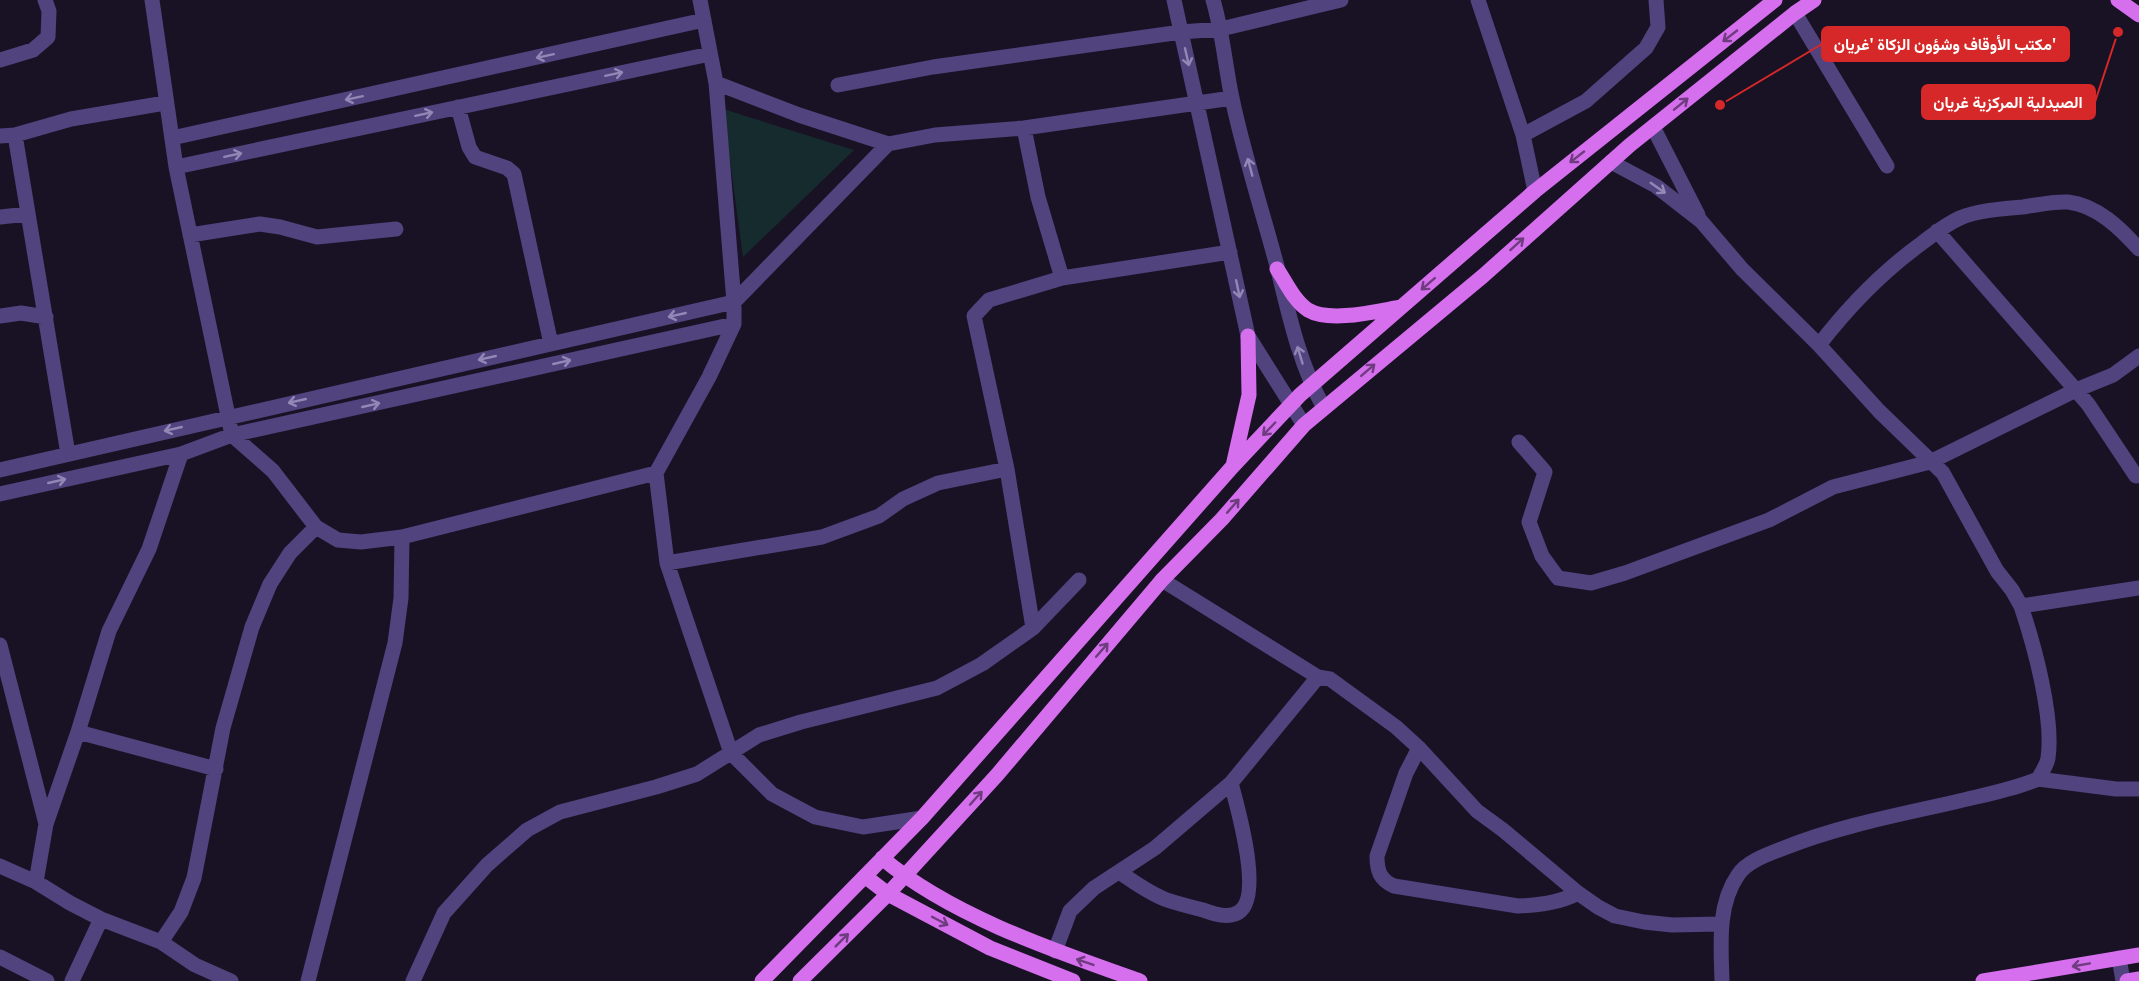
<svg xmlns="http://www.w3.org/2000/svg" width="2139" height="981" font-family="'Public Sans',Vazirmatn,sans-serif">
	<rect width="100%" height="100%" fill="#191225"/>
	<path fill="#162b2e" d="M723,109L854,150L743,257Z"/>
	<g fill="none" stroke-linecap="round" stroke-linejoin="round">
		<path stroke="#50437e" stroke-width="15" d="M152,0L176,167L232,435L273,471L316,527L338,540L361,542L402,537L656,473L709,377L734,324V302L716,83L799,115L888,144L935,135L1024,128L1232,98
			M700,0L716,83
			M1174,0L1248,336L1304,425
			M1213,0C1223,33 1225,66 1232,98C1244,155 1262,210 1277,266C1289,315 1299,363 1324,408
			M1478,0L1523,135L1586,101L1646,48L1658,27L1656,0
			M1795,13L1887,166
			M0,60L33,50L48,37L49,11L45,0
			M838,85L933,67L1181,32L1221,29L1341,0
			M458,107L469,147L475,157L507,168L514,174L551,344
			M1653,127L1698,215
			M1024,128L1038,197L1062,278
			M15,135L68,454
			M1523,135L1535,191
			M0,136L15,135L71,119L165,103
			M172,138L704,20
			M1611,162L1656,186L1701,221L1742,269L1819,345L1879,411L1943,473L1997,571L2012,590L2021,606L2139,588
			M176,167L710,54
			M0,217L28,214
			M1937,231L2088,404L2136,476
			M190,235L260,224L280,227L317,237L396,229
			M0,316L21,313L46,317
			M1819,345C1849,306 1882,272 1922,243C1934,234 1946,224 1960,218C1979,210 2002,209 2023,207C2037,205 2054,201 2068,202C2097,205 2121,229 2139,249
			M1519,442L1545,472L1529,522L1542,556L1558,578L1591,583L1625,573L1769,520L1833,487L1930,462L2076,390L2113,375L2139,356
			M181,454L149,549L109,631L78,732L46,824L36,882L70,903L101,919L161,942L195,965L231,981
			M0,470L734,302L888,144
			M656,473L667,563L731,753L772,794L815,817L863,827L922,818
			M0,494L181,454L232,435L734,324
			M667,563L822,537L879,516L903,499L938,483L1007,469
			M1162,580L1318,677L1330,679L1396,727L1419,748L1477,811L1503,830L1578,893L1598,907L1615,916L1644,922L1672,925L1721,924
			M1033,628L1007,469L974,316L989,300L1062,278L1230,252
			M0,645L46,824
			M78,732L216,769
			M1419,748L1406,773L1377,856C1377,871 1380,880 1394,886L1518,906C1539,905 1559,903 1578,893
			M2038,779L2116,789H2139
			M0,866L36,882
			M1119,872C1134,882 1150,894 1167,900C1179,904 1191,907 1203,910C1213,913 1224,918 1235,914C1266,904 1237,806 1231,783
			M161,942L181,912L194,878L223,728L252,627L270,584L290,553L316,527
			M1055,951L1070,911L1094,888L1155,848L1231,783L1318,677
			M0,957L47,981
			M2119,958L2123,981
			M72,981L101,919
			M308,981L395,643L401,598L402,537
			M413,981L444,913L487,865L527,830L560,812L656,787L697,774L759,735L801,722L937,688L982,664L1033,628L1079,580
			M1722,981C1721,946 1717,905 1738,875C1747,861 1769,854 1784,848C1839,826 1898,815 1955,802C1983,795 2012,790 2038,779C2042,772 2047,765 2048,758C2054,717 2034,645 2021,606"/>
		<path stroke="#d56fed" stroke-width="15" d="M2118,0L2139,15
			M1277,269C1286,282 1294,301 1308,310C1330,323 1377,311 1401,307
			M1233,466L1249,395L1248,336
			M882,858C951,916 1055,951 1140,981
			M866,877L888,894L990,948L1073,981
			M762,981L922,818L1233,466L1300,395L1535,191L1775,0
			M800,981L888,894L997,775L1162,580L1222,519L1304,425L1483,276L1630,145L1795,13L1814,0
			M1983,981L2139,955
			M2127,981L2139,979"/>
	</g>
	<defs><path id="oneway-shaft" d="M-6 0H5M1.5-3L5.5 0L1.5 3" fill="none" stroke-width="1.6" stroke-linecap="round" stroke-linejoin="round" transform="scale(1.5)"/></defs>
	<g stroke="#6e3c7f">
		<use href="#oneway-shaft" transform="translate(1730 36) rotate(142)"/>
		<use href="#oneway-shaft" transform="translate(1681 104) rotate(-39)"/>
		<use href="#oneway-shaft" transform="translate(1577 157) rotate(142)"/>
		<use href="#oneway-shaft" transform="translate(1517 244) rotate(-42)"/>
		<use href="#oneway-shaft" transform="translate(1428 284) rotate(139)"/>
		<use href="#oneway-shaft" transform="translate(1368 370) rotate(-41)"/>
		<use href="#oneway-shaft" transform="translate(1269 429) rotate(134)"/>
		<use href="#oneway-shaft" transform="translate(1233 506) rotate(-49)"/>
		<use href="#oneway-shaft" transform="translate(1102 650) rotate(-49)"/>
		<use href="#oneway-shaft" transform="translate(976 798) rotate(-48)"/>
		<use href="#oneway-shaft" transform="translate(940 921) rotate(28)"/>
		<use href="#oneway-shaft" transform="translate(842 940) rotate(-45)"/>
		<use href="#oneway-shaft" transform="translate(1085 962) rotate(-161)"/>
		<use href="#oneway-shaft" transform="translate(2081 965) rotate(170)"/>
	</g>
	<g stroke="#9387b6">
		<use href="#oneway-shaft" transform="translate(545 56) rotate(168)"/>
		<use href="#oneway-shaft" transform="translate(1187 57) rotate(77)"/>
		<use href="#oneway-shaft" transform="translate(614 74) rotate(-12)"/>
		<use href="#oneway-shaft" transform="translate(354 98) rotate(168)"/>
		<use href="#oneway-shaft" transform="translate(424 114) rotate(-12)"/>
		<use href="#oneway-shaft" transform="translate(233 155) rotate(-12)"/>
		<use href="#oneway-shaft" transform="translate(1250 167) rotate(-105)"/>
		<use href="#oneway-shaft" transform="translate(1658 188) rotate(35)"/>
		<use href="#oneway-shaft" transform="translate(1238 289) rotate(78)"/>
		<use href="#oneway-shaft" transform="translate(677 315) rotate(167)"/>
		<use href="#oneway-shaft" transform="translate(1300 355) rotate(-107)"/>
		<use href="#oneway-shaft" transform="translate(487 358) rotate(167)"/>
		<use href="#oneway-shaft" transform="translate(562 362) rotate(-13)"/>
		<use href="#oneway-shaft" transform="translate(297 401) rotate(167)"/>
		<use href="#oneway-shaft" transform="translate(371 405) rotate(-13)"/>
		<use href="#oneway-shaft" transform="translate(173 429) rotate(167)"/>
		<use href="#oneway-shaft" transform="translate(57 481) rotate(-13)"/>
	</g>
	<path fill="none" stroke="#d62828" stroke-width="2" d="M1720 105L1822 44M2118 32L2095 102"/>
	<g fill="#d62828" stroke="#191225" stroke-width="2">
		<circle cx="1720" cy="105" r="6"/>
		<circle cx="2118" cy="32" r="6"/>
	</g>
	<g fill="#d62828" stroke="#d62828" stroke-width="2">
		<rect x="1822" y="27" width="247" height="34" rx="6"/>
		<rect x="1922" y="85" width="173" height="34" rx="6"/>
	</g>
	<g font-size="16" text-anchor="middle" font-weight="bold" fill="#fff">
		<text x="1945" y="50">مكتب الأوقاف وشؤون الزكاة 'غريان'</text>
		<text x="2008" y="108">الصيدلية المركزية غريان</text>
	</g>
</svg>
